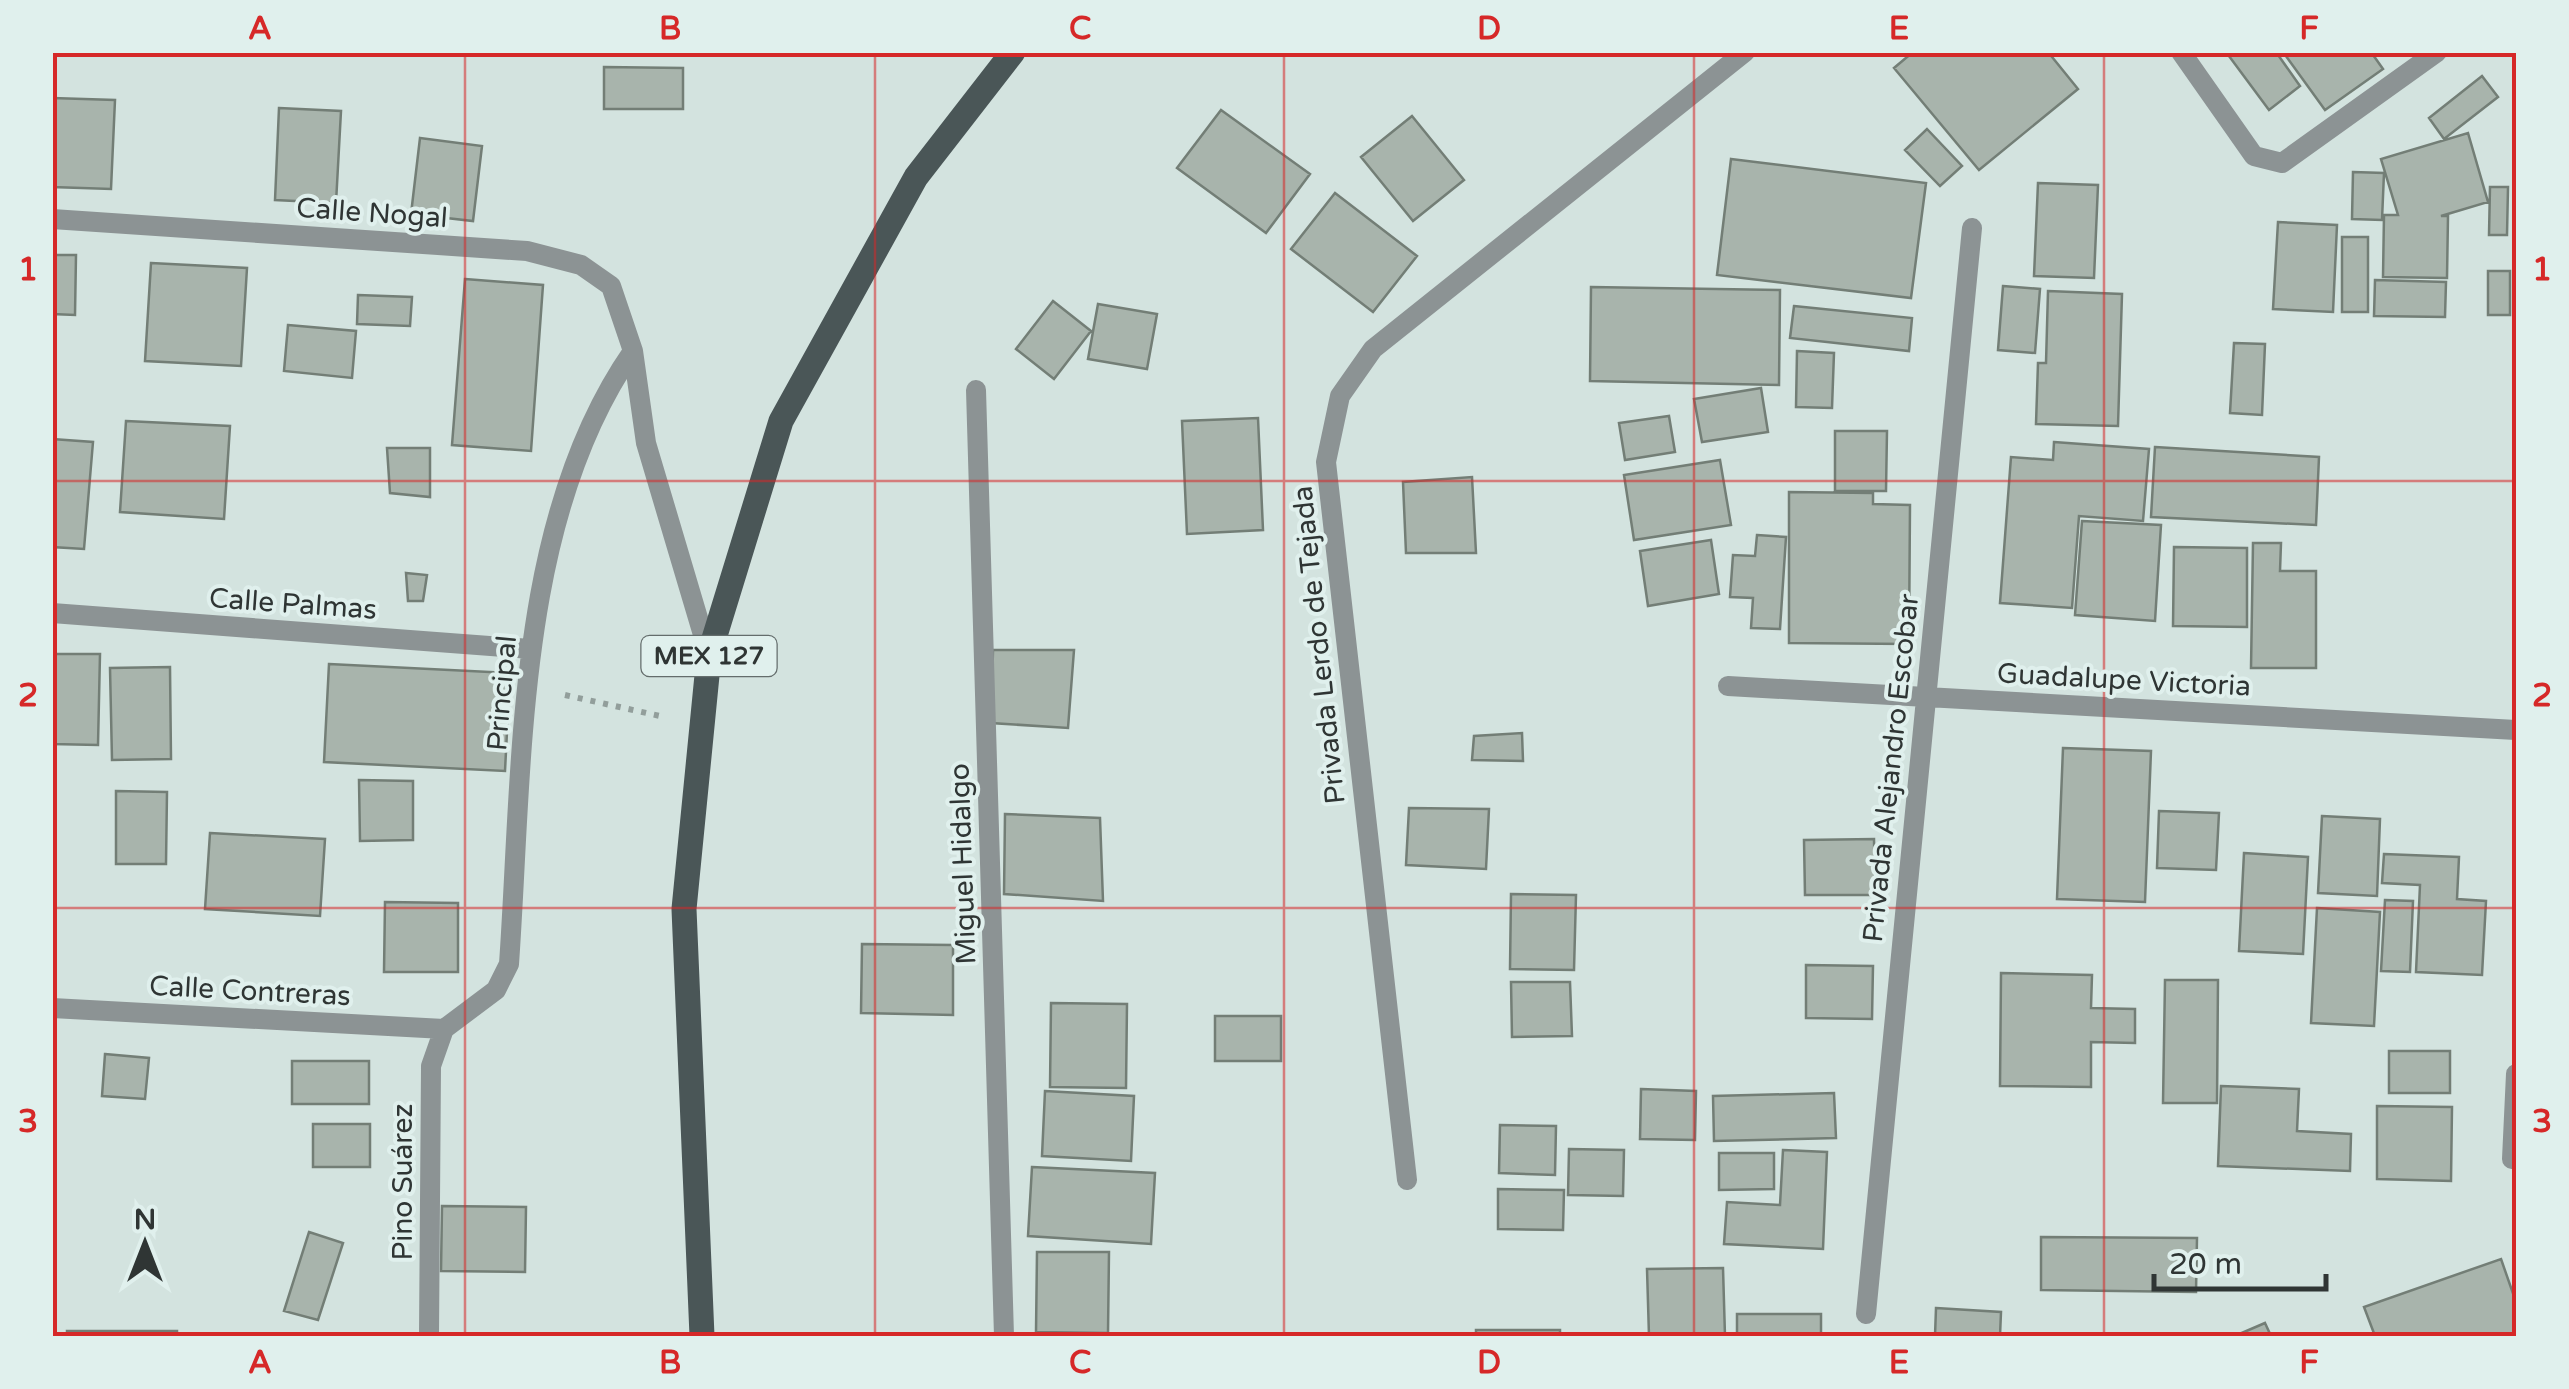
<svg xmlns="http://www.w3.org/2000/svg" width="2569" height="1389" font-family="'Varela Round',sans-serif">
	<rect width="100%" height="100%" fill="#d3e3df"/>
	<path fill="#a8b4ac" stroke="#737e76" stroke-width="2.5" d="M1913,52H2048L2078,89L1979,170L1894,68Z
		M2226,52H2276L2300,86L2269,110Z
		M2283,52H2371L2383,69L2325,110Z
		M604,67L683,68V109H604Z
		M2482,76L2498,97L2444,139L2429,118Z
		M52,98L115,100L111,189L52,187Z
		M279,108L341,111L336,203L275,200Z
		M1221,110L1310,174L1266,233L1177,168Z
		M1412,116L1464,180L1413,221L1361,157Z
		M1927,129L1962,166L1940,186L1905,150Z
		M2468,133L2488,202L2441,216H2448L2447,278L2383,277L2384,215H2398L2381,159Z
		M420,138L482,146L473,221L411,214Z
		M1731,159L1926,183L1911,298L1717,275Z
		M2353,172L2384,173L2382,220L2352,219Z
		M2038,183L2098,185L2094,278L2034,276Z
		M2490,187H2508L2507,235H2489Z
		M1335,193L1417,256L1373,312L1291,249Z
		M2278,222L2337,225L2333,312L2273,309Z
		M2342,237H2368V312H2342Z
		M52,255H76L75,315L52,314Z
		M151,263L247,268L241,366L145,361Z
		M2488,271H2510V315H2488Z
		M465,279L543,285L531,451L452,445Z
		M2375,280L2446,282L2445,317L2374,316Z
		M2003,286L2040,289L2035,353L1998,350Z
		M1591,287L1780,290L1779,385L1590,381Z
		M2048,291L2122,294L2118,426L2036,424L2038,363H2046Z
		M358,295L412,297L410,326L357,324Z
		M1053,301L1091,331L1054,379L1016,349Z
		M1098,304L1157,314L1147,369L1088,359Z
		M1794,306L1912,318L1909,351L1790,338Z
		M288,325L356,331L352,378L284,371Z
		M2234,343L2265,344L2262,415L2230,413Z
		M1797,351L1834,353L1832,408L1796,407Z
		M1761,388L1768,432L1702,442L1694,399Z
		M1669,416L1675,452L1625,460L1619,423Z
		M1258,418L1263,530L1187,534L1182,421Z
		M126,421L230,426L224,519L120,512Z
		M1835,431H1887L1886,491H1835Z
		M52,439L93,442L84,549L52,547Z
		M2054,442L2149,449L2143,521L2079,516L2072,608L2000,603L2011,457L2053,460Z
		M2155,447L2319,457L2316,525L2151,517Z
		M387,448H430V497L390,493Z
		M1720,460L1731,525L1634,540L1624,475Z
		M1472,477L1476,553H1406L1403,482Z
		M1789,492L1873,493V504L1910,505L1909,644L1789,643Z
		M2082,521L2161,525L2155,621L2075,615Z
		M1757,535L1786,537L1780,629L1751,628L1753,598L1730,597L1733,555L1755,556Z
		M1711,540L1719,594L1648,606L1640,551Z
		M2253,543H2281L2280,571H2316V668H2251Z
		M2174,547L2247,548V627L2173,626Z
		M406,573L427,575L423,601H408Z
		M993,650H1074L1068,728L991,723Z
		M52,654H100L98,745L52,744Z
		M329,664L510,673L505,771L324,762Z
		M170,667L171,759L112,760L110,668Z
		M1522,733L1523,761L1472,760L1474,736Z
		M2063,748L2151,751L2145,902L2057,899Z
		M359,780L413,781V840L360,841Z
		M116,791L167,792L166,864H116Z
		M1409,808L1489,809L1486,869L1406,865Z
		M2159,811L2219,813L2216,870L2157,868Z
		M1005,814L1100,818L1103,901L1004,894Z
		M2322,816L2380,819L2377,896L2318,893Z
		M210,833L325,839L320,916L205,909Z
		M1874,839L1875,895H1805L1804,840Z
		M2244,853L2308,857L2303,954L2239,951Z
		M2384,854L2459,857L2457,899L2486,901L2482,975L2416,972L2420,885L2382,883Z
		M1511,894L1576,895L1574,970L1510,969Z
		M2385,900L2413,901L2410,972L2381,971Z
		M385,902L458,903V972H384Z
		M2317,908L2380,912L2374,1026L2311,1023Z
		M862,944L953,945V1015L861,1013Z
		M1806,965L1873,966L1872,1019L1806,1018Z
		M2001,973L2092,975L2091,1008L2135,1009V1043L2091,1042V1087L2000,1086Z
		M2165,980H2218L2217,1103H2163Z
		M1511,982H1570L1572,1036L1512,1037Z
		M1051,1003L1127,1004L1126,1088L1050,1087Z
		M1215,1016H1281V1061H1215Z
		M2389,1051H2450V1093H2389Z
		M105,1054L149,1058L145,1099L102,1096Z
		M292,1061H369V1104H292Z
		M2221,1086L2299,1089L2297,1131L2351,1134L2350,1171L2218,1166Z
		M1641,1089L1696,1091L1695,1140L1640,1139Z
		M1045,1091L1134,1096L1131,1161L1042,1156Z
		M1834,1093L1836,1138L1714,1141L1713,1096Z
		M2377,1106L2452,1107L2451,1181L2377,1179Z
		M313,1124H370V1167H313Z
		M1500,1125L1556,1126L1555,1175L1499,1173Z
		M1569,1149L1624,1150L1623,1196L1568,1195Z
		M1783,1150L1827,1152L1823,1249L1724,1244L1727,1202L1780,1205Z
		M1719,1153H1774V1189L1719,1190Z
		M1032,1167L1155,1173L1151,1244L1028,1236Z
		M1498,1189L1564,1190L1563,1230L1498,1229Z
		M442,1206L526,1207L525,1272L441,1271Z
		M309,1232L343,1243L318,1320L284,1311Z
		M2041,1237L2197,1238L2196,1292L2041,1290Z
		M1037,1252H1109L1108,1333L1036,1332Z
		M2501,1259L2516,1302V1336H2375L2364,1307Z
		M1723,1268L1725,1336H1649L1647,1269Z
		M1936,1308L2001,1312L2000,1336H1935Z
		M1737,1314H1821V1336H1737Z
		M2265,1323L2271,1336H2238L2237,1335Z
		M1476,1330H1560V1336H1476Z
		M67,1331H177V1336H67Z"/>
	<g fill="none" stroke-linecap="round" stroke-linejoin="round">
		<path stroke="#929e9b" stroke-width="6" stroke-dasharray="5 8" stroke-linecap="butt" d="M565,695L660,716"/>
		<path stroke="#8c9394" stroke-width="20" d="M2181,52L2254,156L2282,163L2437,52
			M52,219L527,251L581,265L611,286L633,351L646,443L709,655
			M976,390L1004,1336
			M52,613L530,649
			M1728,686L2516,730
			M52,1008L444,1029
			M2512,1159L2516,1074
			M1407,1180L1326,462L1340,396L1373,349L1745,52
			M1866,1314L1972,228
			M429,1336L431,1066L444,1029L496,990L509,964C523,766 515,520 633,351"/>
		<path stroke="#4a5657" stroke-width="25" d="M702,1336L684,909L709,655L781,421L916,177L1013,52"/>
	</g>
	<path fill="none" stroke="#d62828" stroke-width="2.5" stroke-opacity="0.55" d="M465,52V1336M875,52V1336M1284,52V1336M1694,52V1336M2104,52V1336M52,481H2516M52,908H2516"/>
	<g text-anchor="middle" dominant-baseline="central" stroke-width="8" stroke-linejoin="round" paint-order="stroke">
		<rect fill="#e0f0ed" stroke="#646d6c" stroke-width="2.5" x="641.5" y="636" width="135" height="40" rx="8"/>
		<g font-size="25" font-weight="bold" fill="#2f3534">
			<text x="709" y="656">MEX 127</text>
		</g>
		<g font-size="28" fill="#2f3534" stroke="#e0f0ed">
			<text transform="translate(372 213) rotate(4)">Calle Nogal</text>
			<text transform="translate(293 604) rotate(4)">Calle Palmas</text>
			<text transform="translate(1319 645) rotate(-96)">Privada Lerdo de Tejada</text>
			<text transform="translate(2124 680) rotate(3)">Guadalupe Victoria</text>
			<text transform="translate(502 693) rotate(-85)">Principal</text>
			<text transform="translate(1891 768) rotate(-84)">Privada Alejandro Escobar</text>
			<text transform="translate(963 864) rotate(-92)">Miguel Hidalgo</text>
			<text transform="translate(250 991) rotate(3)">Calle Contreras</text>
			<text transform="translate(403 1182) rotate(-90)">Pino Suárez</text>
		</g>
	</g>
	<rect width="2569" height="1389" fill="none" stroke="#e0f0ed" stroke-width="110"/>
	<g transform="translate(145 1244)" stroke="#e0f0ed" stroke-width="8" paint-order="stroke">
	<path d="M0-8L18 38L0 25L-18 38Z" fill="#2f3534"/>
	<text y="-15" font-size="28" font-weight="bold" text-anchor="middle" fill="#2f3534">N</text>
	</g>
	<path d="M2154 1274v15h172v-15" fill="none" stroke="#2f3534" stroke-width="5"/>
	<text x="2169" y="1274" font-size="30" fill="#2f3534" stroke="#e0f0ed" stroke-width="8" paint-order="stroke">20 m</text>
	<rect x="55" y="55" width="2459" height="1279" fill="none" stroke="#d62828" stroke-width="4"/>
	<g font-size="32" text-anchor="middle" font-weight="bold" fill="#d62828">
		<text x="260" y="39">A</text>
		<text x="670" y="39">B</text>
		<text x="1080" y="39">C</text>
		<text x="1489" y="39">D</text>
		<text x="1899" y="39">E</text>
		<text x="2309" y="39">F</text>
		<text x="28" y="280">1</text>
		<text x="2542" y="280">1</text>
		<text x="28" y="706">2</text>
		<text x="2542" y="706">2</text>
		<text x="28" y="1132">3</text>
		<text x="2542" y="1132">3</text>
		<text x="260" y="1373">A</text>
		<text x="670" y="1373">B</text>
		<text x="1080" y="1373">C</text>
		<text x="1489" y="1373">D</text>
		<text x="1899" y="1373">E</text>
		<text x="2309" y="1373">F</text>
	</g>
</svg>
